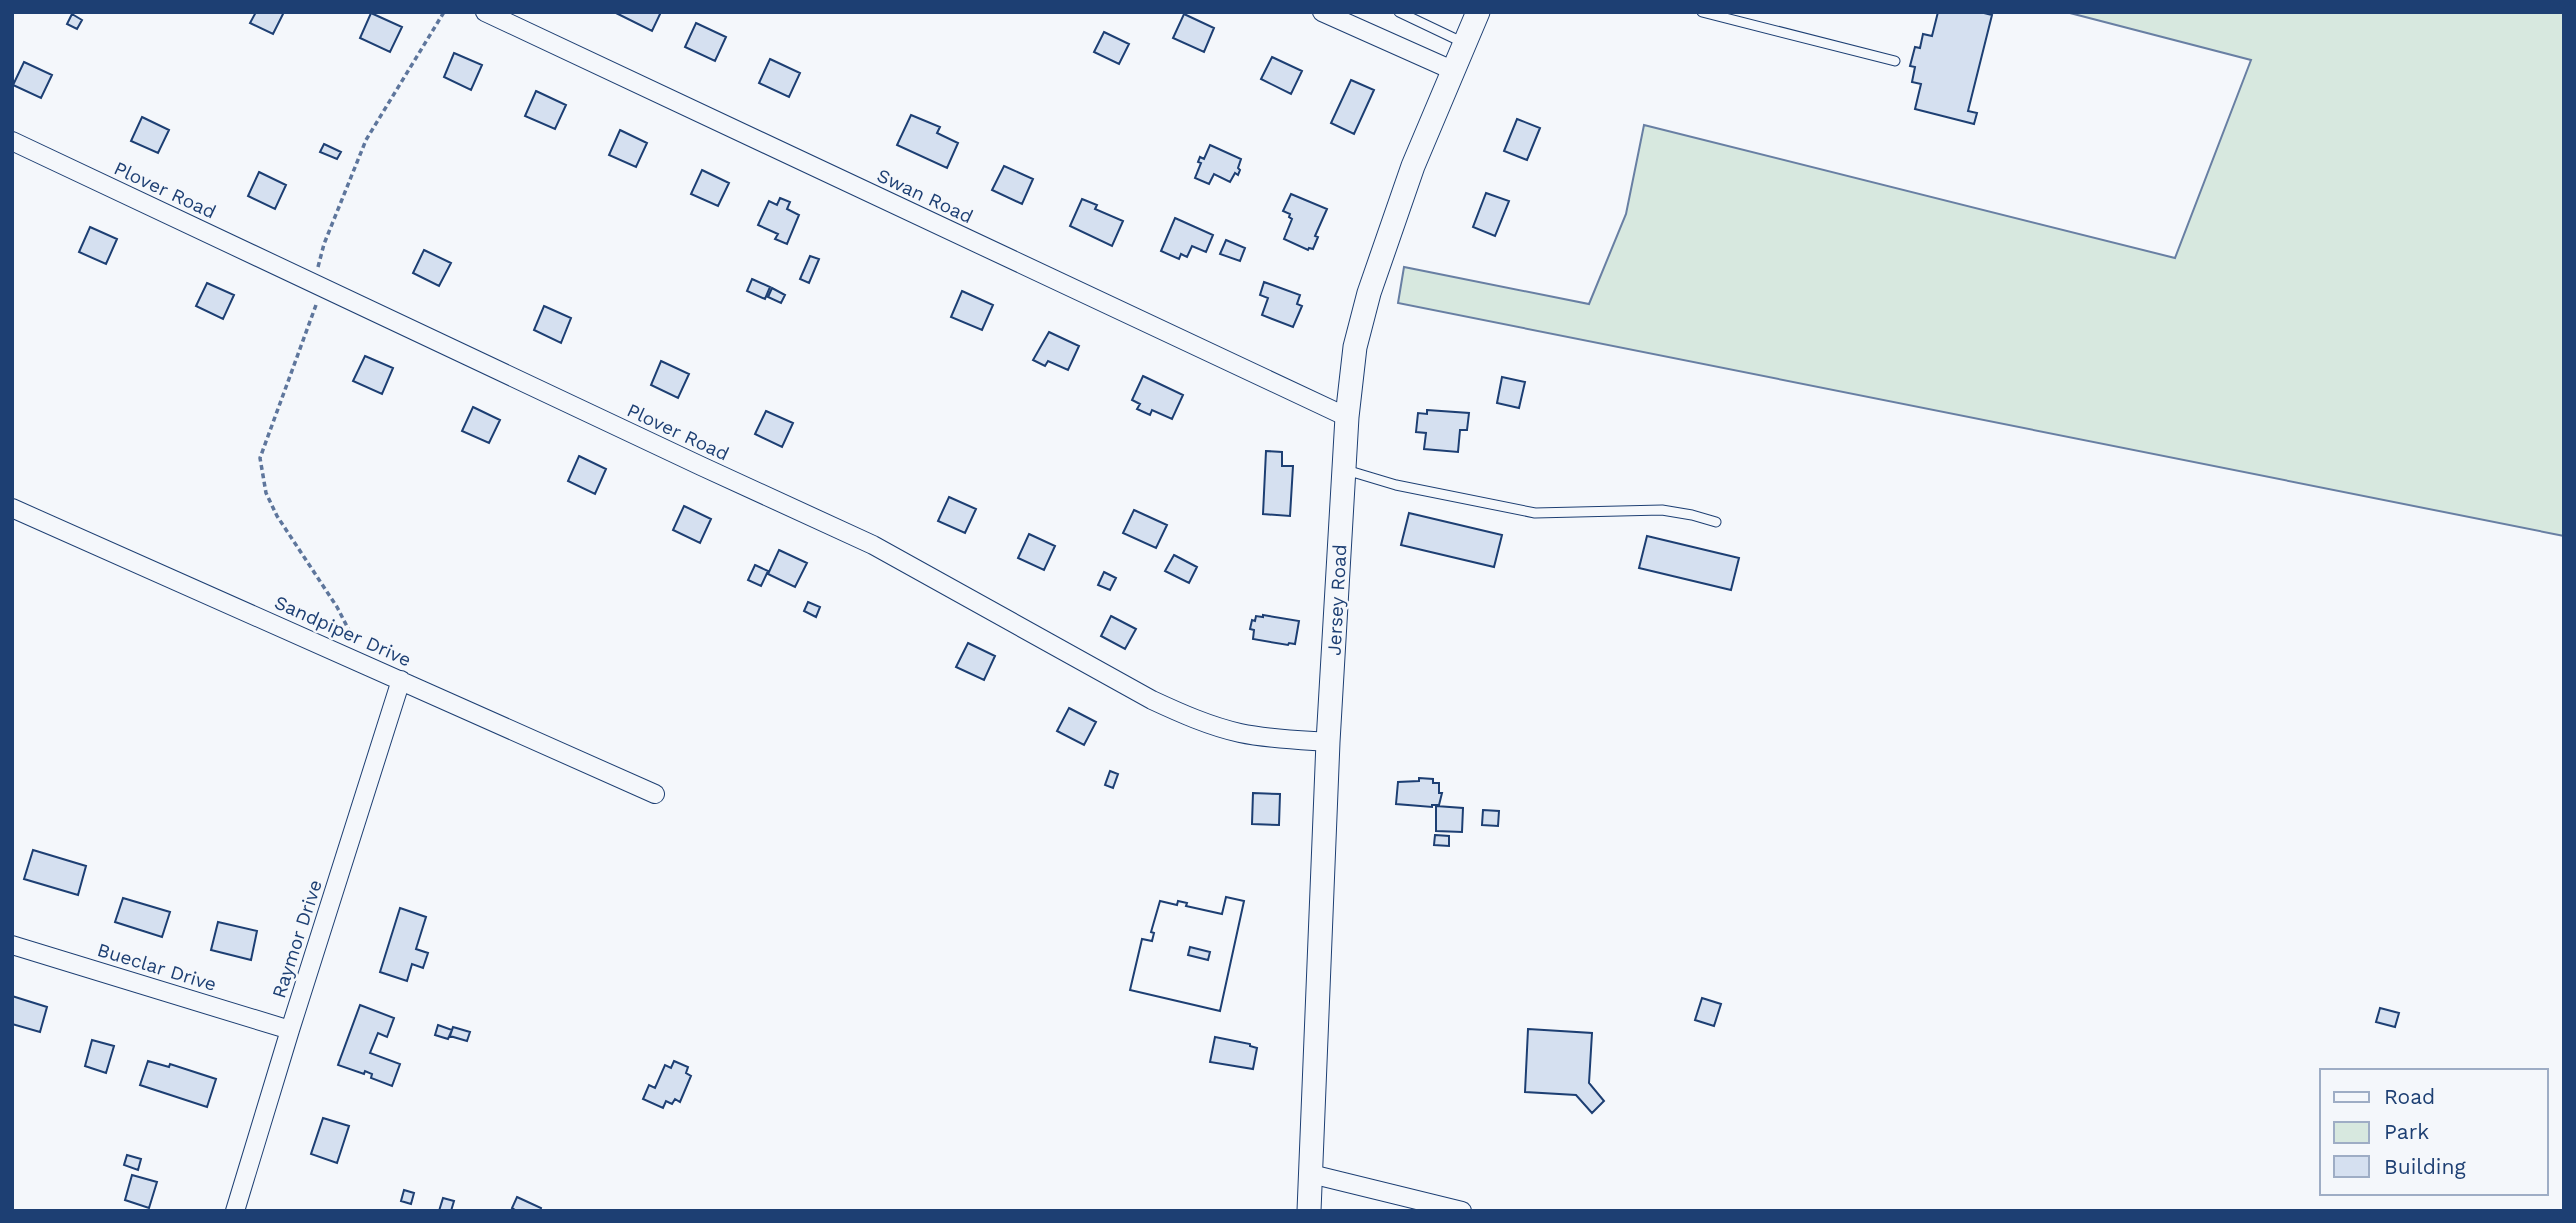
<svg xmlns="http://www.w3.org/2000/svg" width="2576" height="1223" font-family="'Work Sans',sans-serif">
	<rect width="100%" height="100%" fill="#f4f7fb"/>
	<path fill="#d7e8df" stroke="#687fa3" stroke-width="2" d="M2066,12H2564V536L1398,303L1404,267L1589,304L1626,214L1644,125L2175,258L2251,60Z"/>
	<path fill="#d5e0f0" stroke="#1d3f73" stroke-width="2" fill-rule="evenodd" d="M256,12H284L273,34L250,23Z
		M614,12H661L652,31Z
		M1938,12H1980L1992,15L1968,111L1977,113L1974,124L1915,109L1921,84L1912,82L1915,67L1910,66L1915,47L1920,48L1923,34L1932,36Z
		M371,13L402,27L390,52L360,38Z
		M72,14L82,20L77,29L67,24Z
		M1184,14L1214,28L1204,52L1173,38Z
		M696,23L726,37L715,61L685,47Z
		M1104,32L1129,44L1119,64L1094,52Z
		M454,53L482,65L471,90L444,77Z
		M1272,57L1302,71L1291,94L1261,79Z
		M770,59L800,73L789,97L759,83Z
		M24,62L52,75L41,98L13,85Z
		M1351,80L1374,90L1354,134L1331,123Z
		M536,91L566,105L555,129L525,116Z
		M911,115L940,127L937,133L958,143L947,168L897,145Z
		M142,117L169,130L158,153L131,141Z
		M1517,119L1540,128L1527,160L1504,151Z
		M620,130L647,143L636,167L609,155Z
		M324,144L341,152L337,159L320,152Z
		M1210,145L1241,159L1238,168L1240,170L1238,175L1235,173L1230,182L1214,174L1209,184L1195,178L1201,163L1198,162L1200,157L1204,159Z
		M1004,166L1033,179L1022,204L992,190Z
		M702,170L729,183L718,206L691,194Z
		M259,172L286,185L275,209L248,196Z
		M1486,193L1509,201L1495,236L1473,227Z
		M1291,194L1327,209L1315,236L1318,237L1313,249L1309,248L1308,250L1284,239L1292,219L1289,217L1290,214L1283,211Z
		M780,198L790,202L787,209L799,215L787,244L775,239L778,234L758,225L769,201L777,205Z
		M1082,199L1097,205L1095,209L1123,221L1112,246L1070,226Z
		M1175,218L1213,235L1206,252L1192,246L1187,257L1181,254L1179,259L1161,251Z
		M90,227L117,239L106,264L79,252Z
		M1226,240L1245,248L1240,261L1220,254Z
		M424,250L451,263L439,286L413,273Z
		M810,256L819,259L809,283L800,279Z
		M752,279L770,287L765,299L747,291Z
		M1264,282L1300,295L1297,304L1302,306L1293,327L1262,315L1268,298L1260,295Z
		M207,283L234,295L223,319L196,306Z
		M772,288L785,295L781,303L768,297Z
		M962,291L993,305L982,330L951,317Z
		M544,306L571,318L561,343L534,330Z
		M1049,332L1079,346L1068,370L1048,361L1045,366L1033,360Z
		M365,356L393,368L382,394L353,381Z
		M661,361L689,374L678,398L651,385Z
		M1143,376L1183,395L1172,419L1152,410L1150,415L1137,409L1140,404L1132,400Z
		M1502,377L1525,382L1519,408L1497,403Z
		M473,407L500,420L489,443L462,431Z
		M1427,410L1469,413L1467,430H1460L1458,452L1424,449L1426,433L1416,432L1418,413L1427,414Z
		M766,411L793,423L782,447L755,434Z
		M1266,451L1282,452V466H1293L1290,516L1263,514Z
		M579,456L606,469L595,494L568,481Z
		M949,497L976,509L965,533L938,521Z
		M684,506L711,519L700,543L673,530Z
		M1134,510L1167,525L1156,548L1123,533Z
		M1409,513L1502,535L1494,567L1401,545Z
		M1029,534L1055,546L1044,570L1018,558Z
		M1647,536L1739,558L1731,590L1639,568Z
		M779,550L807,563L795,587L768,574Z
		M1174,555L1197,567L1189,583L1165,571Z
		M755,565L768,571L761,586L748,580Z
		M1104,572L1116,578L1110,590L1098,585Z
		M808,602L820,607L816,617L804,611Z
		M1263,615L1299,621L1295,644L1289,643L1288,645L1253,639L1254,630L1250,629L1252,620L1255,621L1256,616L1263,617Z
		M1111,616L1136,629L1125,649L1101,636Z
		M968,643L995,656L984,680L956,667Z
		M1069,708L1096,722L1084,745L1057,731Z
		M1110,771L1118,774L1113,788L1105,785Z
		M1419,778L1433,779V783H1439V793H1442L1439,805H1432V807L1396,804L1398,782L1419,781Z
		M1253,793L1280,794L1279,825L1252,824Z
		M1436,806L1463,808L1462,832L1436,831Z
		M1483,810L1499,811L1498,826L1482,825Z
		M1435,835L1449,836V846L1434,845Z
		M33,850L86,866L78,895L24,879Z
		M1226,897L1244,901L1220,1011L1130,990L1142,939L1152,941L1154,933L1151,932L1160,901L1177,905L1178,901L1187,903L1186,906L1222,914ZM1190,947L1210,952L1208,960L1188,955Z
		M1226,897L1244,901L1220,1011L1130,990L1142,939L1152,941L1154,933L1151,932L1160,901L1177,905L1178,901L1187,903L1186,906L1222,914Z
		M123,898L170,912L162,937L115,922Z
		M400,908L426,917L416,949L428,953L423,968L412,964L407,981L380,972Z
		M218,922L257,931L251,960L211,950Z
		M12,996L47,1007L40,1032L12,1024Z
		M1702,998L1721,1004L1714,1026L1695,1020Z
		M360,1005L394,1018L387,1037L378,1033L370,1053L400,1064L392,1086L371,1078L372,1074L365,1071L364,1074L338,1065Z
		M2380,1008L2399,1013L2395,1027L2376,1022Z
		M438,1025L452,1030L448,1039L435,1035Z
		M453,1027L470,1032L467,1041L450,1036Z
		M1528,1029L1592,1033L1589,1083L1604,1101L1592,1113L1576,1095L1525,1092Z
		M1215,1037L1250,1044V1046L1257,1048L1253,1069L1210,1062Z
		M92,1040L114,1046L106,1073L85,1066Z
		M148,1061L169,1067L170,1064L216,1079L207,1107L140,1085Z
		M674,1061L688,1067L686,1073L691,1076L680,1102L675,1099L672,1104L666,1101L663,1108L643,1099L649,1085L655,1088L665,1065L671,1068Z
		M323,1118L349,1126L337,1163L311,1154Z
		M127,1155L141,1159L138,1170L124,1165Z
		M132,1175L157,1182L149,1208L125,1200Z
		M404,1190L414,1193L411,1204L401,1201Z
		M517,1197L541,1208L540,1211H517L512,1208Z
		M443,1198L454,1201L451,1211H439Z"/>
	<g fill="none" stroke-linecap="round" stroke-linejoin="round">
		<g stroke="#1d3f73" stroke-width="11">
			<path id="service" d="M1399,12L1462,42
				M1702,12L1895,61
				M1346,470L1396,485L1535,513L1662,510L1692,515L1716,522"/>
		</g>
		<g stroke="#1d3f73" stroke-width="20">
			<path id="minor" d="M485,12L1347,417
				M1322,12L1452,70
				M12,141L701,466L873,545L1152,700C1180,713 1209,726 1240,733C1268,739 1298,740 1328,742
				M12,508L655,794
				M12,945L290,1030
				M1311,1174L1462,1211
				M235,1211L290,1030L401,680"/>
		</g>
		<g stroke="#1d3f73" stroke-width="25">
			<path id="tertiary" d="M1309,1211L1328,742L1347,417L1355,347L1369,293L1413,166L1478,12"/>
		</g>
		<path stroke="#5e769c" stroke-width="3.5" stroke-dasharray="5 3.5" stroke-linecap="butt" d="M318,267L324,244L366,140L444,12
			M316,305L260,458L266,493L277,516L337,607L354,640"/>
		<use href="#service" stroke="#f4f7fb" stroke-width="9"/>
		<use href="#minor" stroke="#f4f7fb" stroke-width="18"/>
		<use href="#tertiary" stroke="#f4f7fb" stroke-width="23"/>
	</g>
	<g text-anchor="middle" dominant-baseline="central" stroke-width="5" stroke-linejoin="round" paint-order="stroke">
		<g font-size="19" fill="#1d3f73" stroke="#f4f7fb">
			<text transform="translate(165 190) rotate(25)">Plover Road</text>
			<text transform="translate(925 196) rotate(25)">Swan Road</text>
			<text transform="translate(678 432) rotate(25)">Plover Road</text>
			<text transform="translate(1337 600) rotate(-87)">Jersey Road</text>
			<text transform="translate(343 631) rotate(24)">Sandpiper Drive</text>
			<text transform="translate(297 939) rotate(-72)">Raymor Drive</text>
			<text transform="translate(157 967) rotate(17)">Bueclar Drive</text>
		</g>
	</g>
	<rect width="2576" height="1223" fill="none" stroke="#1d3f73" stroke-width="28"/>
	<rect x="2320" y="1069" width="228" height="126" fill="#f4f7fb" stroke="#9eadc5" stroke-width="2"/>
	<rect x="2334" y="1092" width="35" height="10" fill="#f4f7fb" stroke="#9eadc5" stroke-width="2"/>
	<text x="2384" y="1104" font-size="21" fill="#1d3f73">Road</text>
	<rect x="2334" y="1122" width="35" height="21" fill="#d7e8df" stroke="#9eadc5" stroke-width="2"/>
	<text x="2384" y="1139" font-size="21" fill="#1d3f73">Park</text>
	<rect x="2334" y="1156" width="35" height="21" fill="#d5e0f0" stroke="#9eadc5" stroke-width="2"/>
	<text x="2384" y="1174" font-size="21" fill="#1d3f73">Building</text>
</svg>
